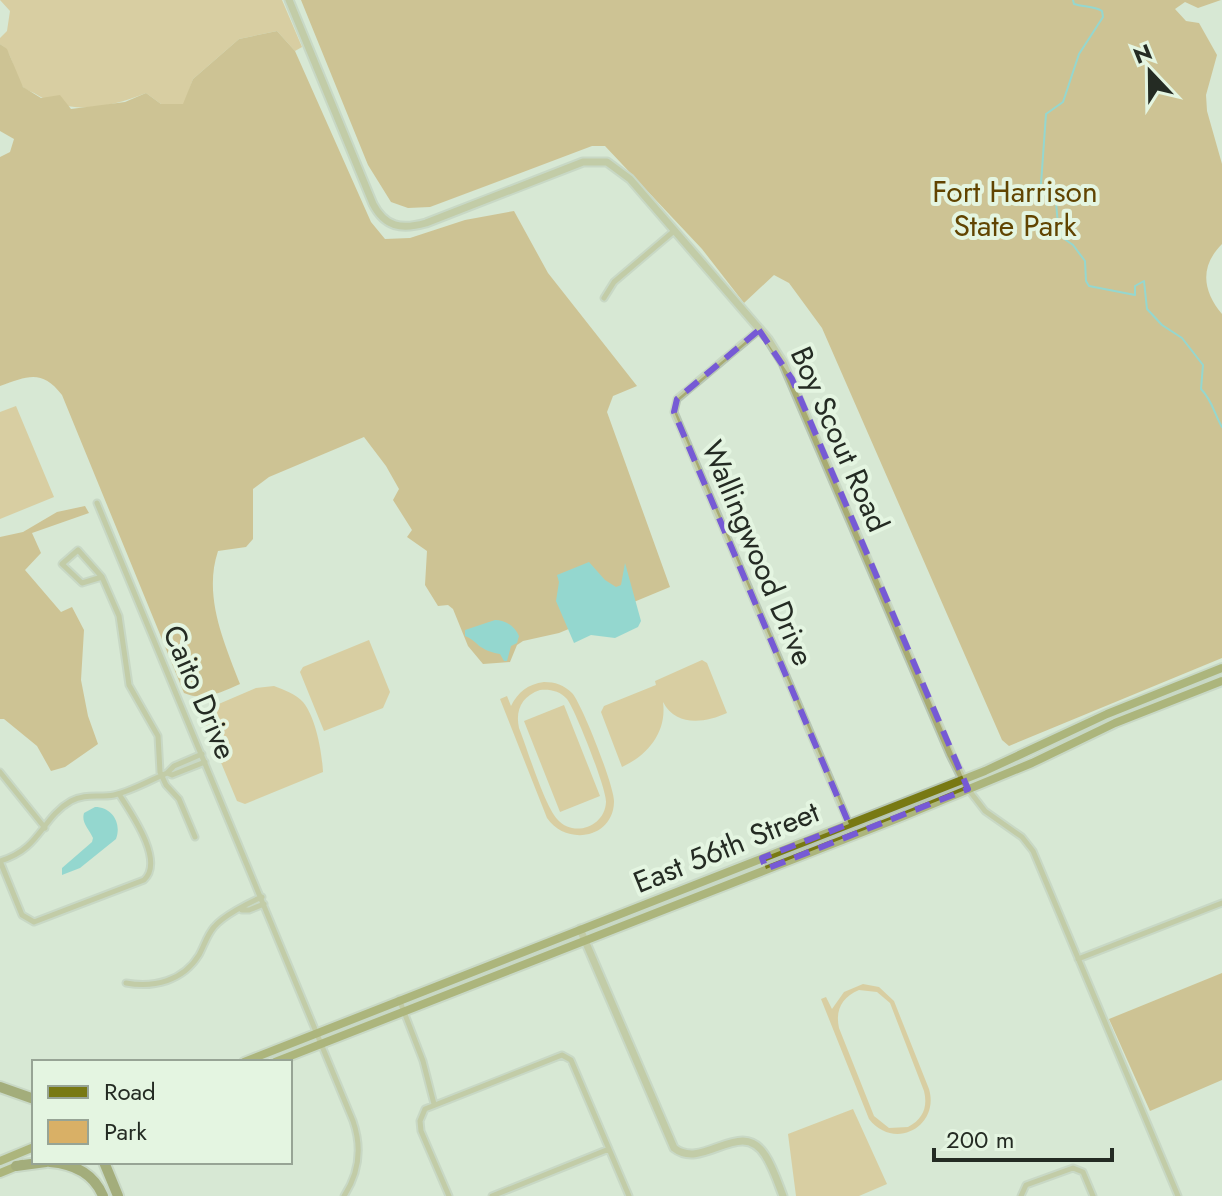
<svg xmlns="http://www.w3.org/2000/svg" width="1222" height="1196" font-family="Jost,sans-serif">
	<rect width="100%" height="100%" fill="#d7e8d4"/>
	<path fill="#d9b066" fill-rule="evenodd" d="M0,0H282L302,47L295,51L277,31L239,39L193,79L184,104H161L146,93C109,108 69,116 34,93C30,91 26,90 23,87C12,74 15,54 0,44V38L7,31L10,11Z
		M16,406L54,497L0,519V412Z
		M369,640L390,692L383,708L324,731L300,672L303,667Z
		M702,660L707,663L727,713C705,723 676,727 663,702C667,732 648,755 622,767L601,712L604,706L656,685L655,681Z
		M544,682C555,682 564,685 572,693C582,704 615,788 614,802C613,839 566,846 547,818L500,699L507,696L511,706C518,692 528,684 544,682ZM540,690C550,689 560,691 567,699C575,709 607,790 606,802C605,827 573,838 557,819C544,804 527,748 519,728C515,710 522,696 540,690Z
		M274,686C284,690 296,694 303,702C316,718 322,752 323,772L245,804L237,801L200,712L256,688Z
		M564,705L600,796L560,812L524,721Z
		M863,984L879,987L894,1001L929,1089C940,1127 894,1151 869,1119L821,999L826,997L832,1009L844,992ZM859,990L877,992L890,1003L924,1091C928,1107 923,1119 908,1127L889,1128L874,1116L839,1028C835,1010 842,997 859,990Z
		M853,1109L887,1184L859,1196H796L788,1134Z"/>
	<path fill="#c29747" d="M301,0H1221L1198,8L1185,2L1175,9L1186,21L1199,23L1217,55L1206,95L1207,111L1222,164V244C1200,266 1202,290 1222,314V658L1009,746L1002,740L822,328L789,283L774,275L744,303L702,249L605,146H592L430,207L408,208L391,202L368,165Z
		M277,31L295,51L371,222L385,239L410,238L465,220L514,211L548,273L637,386L613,396L607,412L670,587L559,633L523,641L517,645L510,662L483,664L468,646L453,609L448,605L438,606L425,585L427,551L407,537L412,530L393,500L399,489L386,466L364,437L269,477L253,489V539L246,547L218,551C203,596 224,642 240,684C221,692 204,702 184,693L62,395C42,369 28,376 0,386V157L10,152L14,139L0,131V44L7,49L23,87L41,98L60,95L71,109L125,102L146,93L161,104H183L193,79L239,39Z
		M85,506L89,513L32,533L41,553L25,570L61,612L72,607L84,630L81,680L88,716L98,744L65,767L51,771L37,746L4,719H0V537L23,532L57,512Z
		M1222,973V1080L1150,1111L1109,1019Z"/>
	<path fill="#44c4cb" d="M589,562L605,580L616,587L621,585L625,563L641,621L638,627L615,638L591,635L574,643L556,601L559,582L557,575Z
		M495,620C505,620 515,626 519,636L517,643L511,646L507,661H504L500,654C477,650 478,641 465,636V630Z
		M95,807C112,807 122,823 116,839L80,868L62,875V868L92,842L93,838C89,829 81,823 84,813Z"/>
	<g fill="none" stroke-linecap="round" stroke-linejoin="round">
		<path stroke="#44c4cb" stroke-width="2" d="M1073,0L1074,4C1083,7 1094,6 1102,11L1103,17L1079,54L1063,102L1046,114L1041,184L1056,202L1058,225L1063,238L1073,245L1085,261L1086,281L1089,286L1135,295V286L1144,281L1147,309L1162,325L1182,338L1203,365L1201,389C1212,400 1214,413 1222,427"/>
		<g stroke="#b7c6b4" stroke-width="9">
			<path id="minor" d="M604,298L614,282L674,231
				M759,330L677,399L674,412L849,824
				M97,503L353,1121C362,1147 359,1173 344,1196
				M78,550L102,577L82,583L62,564Z
				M102,577L119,616L129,685L158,736L160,772L166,785L179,799L195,837
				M0,772L45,828
				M167,773L174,766L202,754
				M968,789L985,811L1022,837L1033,851L1178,1196
				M0,861L22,915L34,922L144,880C165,861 131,813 119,794
				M0,861C41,849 41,818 71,801C85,793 100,798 114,795C132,791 151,780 167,773L172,775L205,762
				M242,910H249L264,904
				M1078,959L1222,903
				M126,983C154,988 183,981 199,955C204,946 207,935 214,927C223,916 248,903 262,897
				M399,999L423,1061L434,1104
				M449,1196L421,1131L420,1121L425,1109L562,1055L571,1060L629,1196
				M492,1196L609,1149
				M1021,1196L1026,1185L1073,1168L1083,1172L1093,1196"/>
		</g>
		<g stroke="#b7c6b4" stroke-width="11">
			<path id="tertiary" d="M289,0L373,204C385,227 401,230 426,223L583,162H607L630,179L768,339L783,363L951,755L968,789
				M580,929L674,1148C703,1171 741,1117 765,1155C773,1167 778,1183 783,1196"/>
		</g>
		<g stroke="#b7c6b4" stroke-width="12">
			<path id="primary" d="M244,1062L985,771L1107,714L1222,668
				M275,1062L901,817L1032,763L1115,723L1222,681
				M0,1161L34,1147
				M0,1173L22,1164"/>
		</g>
		<g stroke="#b7c6b4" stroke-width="14">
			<path id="motorway" d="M0,1087L34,1099
				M50,1162C74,1164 94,1174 103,1196
				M104,1162L118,1196
				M16,1166L46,1162"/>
		</g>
		<use href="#minor" stroke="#a8ab72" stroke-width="5"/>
		<use href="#tertiary" stroke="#a8ab72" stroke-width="7"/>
		<use href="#primary" stroke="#787913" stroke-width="8"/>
		<use href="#motorway" stroke="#656610" stroke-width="10"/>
	</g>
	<path d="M0 0H1222V1196H0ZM759,330L792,379L968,789L766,869L762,858L849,824L674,412L677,399Z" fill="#d7e8d4" fill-opacity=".55" fill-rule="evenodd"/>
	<path fill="none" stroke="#765ad5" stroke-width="6" stroke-dasharray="16 10" stroke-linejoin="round" d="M759,330L792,379L968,789L766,869L762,858L849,824L674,412L677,399Z"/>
	<g text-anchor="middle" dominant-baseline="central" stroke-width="8" stroke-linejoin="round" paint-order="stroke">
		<g font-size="30" fill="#614401" stroke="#e4f5e1">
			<text x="1015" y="191">Fort Harrison<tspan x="1015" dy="34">State Park</tspan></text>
		</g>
		<g font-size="30" fill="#242b23" stroke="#e4f5e1">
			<text transform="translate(840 439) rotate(66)">Boy Scout Road</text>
			<text transform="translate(758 553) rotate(67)">Wallingwood Drive</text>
			<text transform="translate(200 692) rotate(67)">Caito Drive</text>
			<text transform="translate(726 847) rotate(-22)">East 56th Street</text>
		</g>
	</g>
	<rect x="32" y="1060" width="260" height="104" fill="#e4f5e1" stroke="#97a495" stroke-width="2"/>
	<rect x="48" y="1086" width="40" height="12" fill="#787913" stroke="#97a495" stroke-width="2"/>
	<text x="104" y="1100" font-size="24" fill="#242b23">Road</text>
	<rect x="48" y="1120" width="40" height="24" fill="#d9b066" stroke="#97a495" stroke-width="2"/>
	<text x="104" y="1140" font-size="24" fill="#242b23">Park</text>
	<g transform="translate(1150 72) rotate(338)" stroke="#e4f5e1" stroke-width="6" paint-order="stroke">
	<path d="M0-6L14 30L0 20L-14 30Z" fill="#242b23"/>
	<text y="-12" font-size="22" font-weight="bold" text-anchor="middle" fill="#242b23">N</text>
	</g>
	<path d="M934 1148v12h178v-12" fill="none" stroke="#242b23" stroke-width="4"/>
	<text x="946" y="1148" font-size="24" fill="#242b23" stroke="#e4f5e1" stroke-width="6" paint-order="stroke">200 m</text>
</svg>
